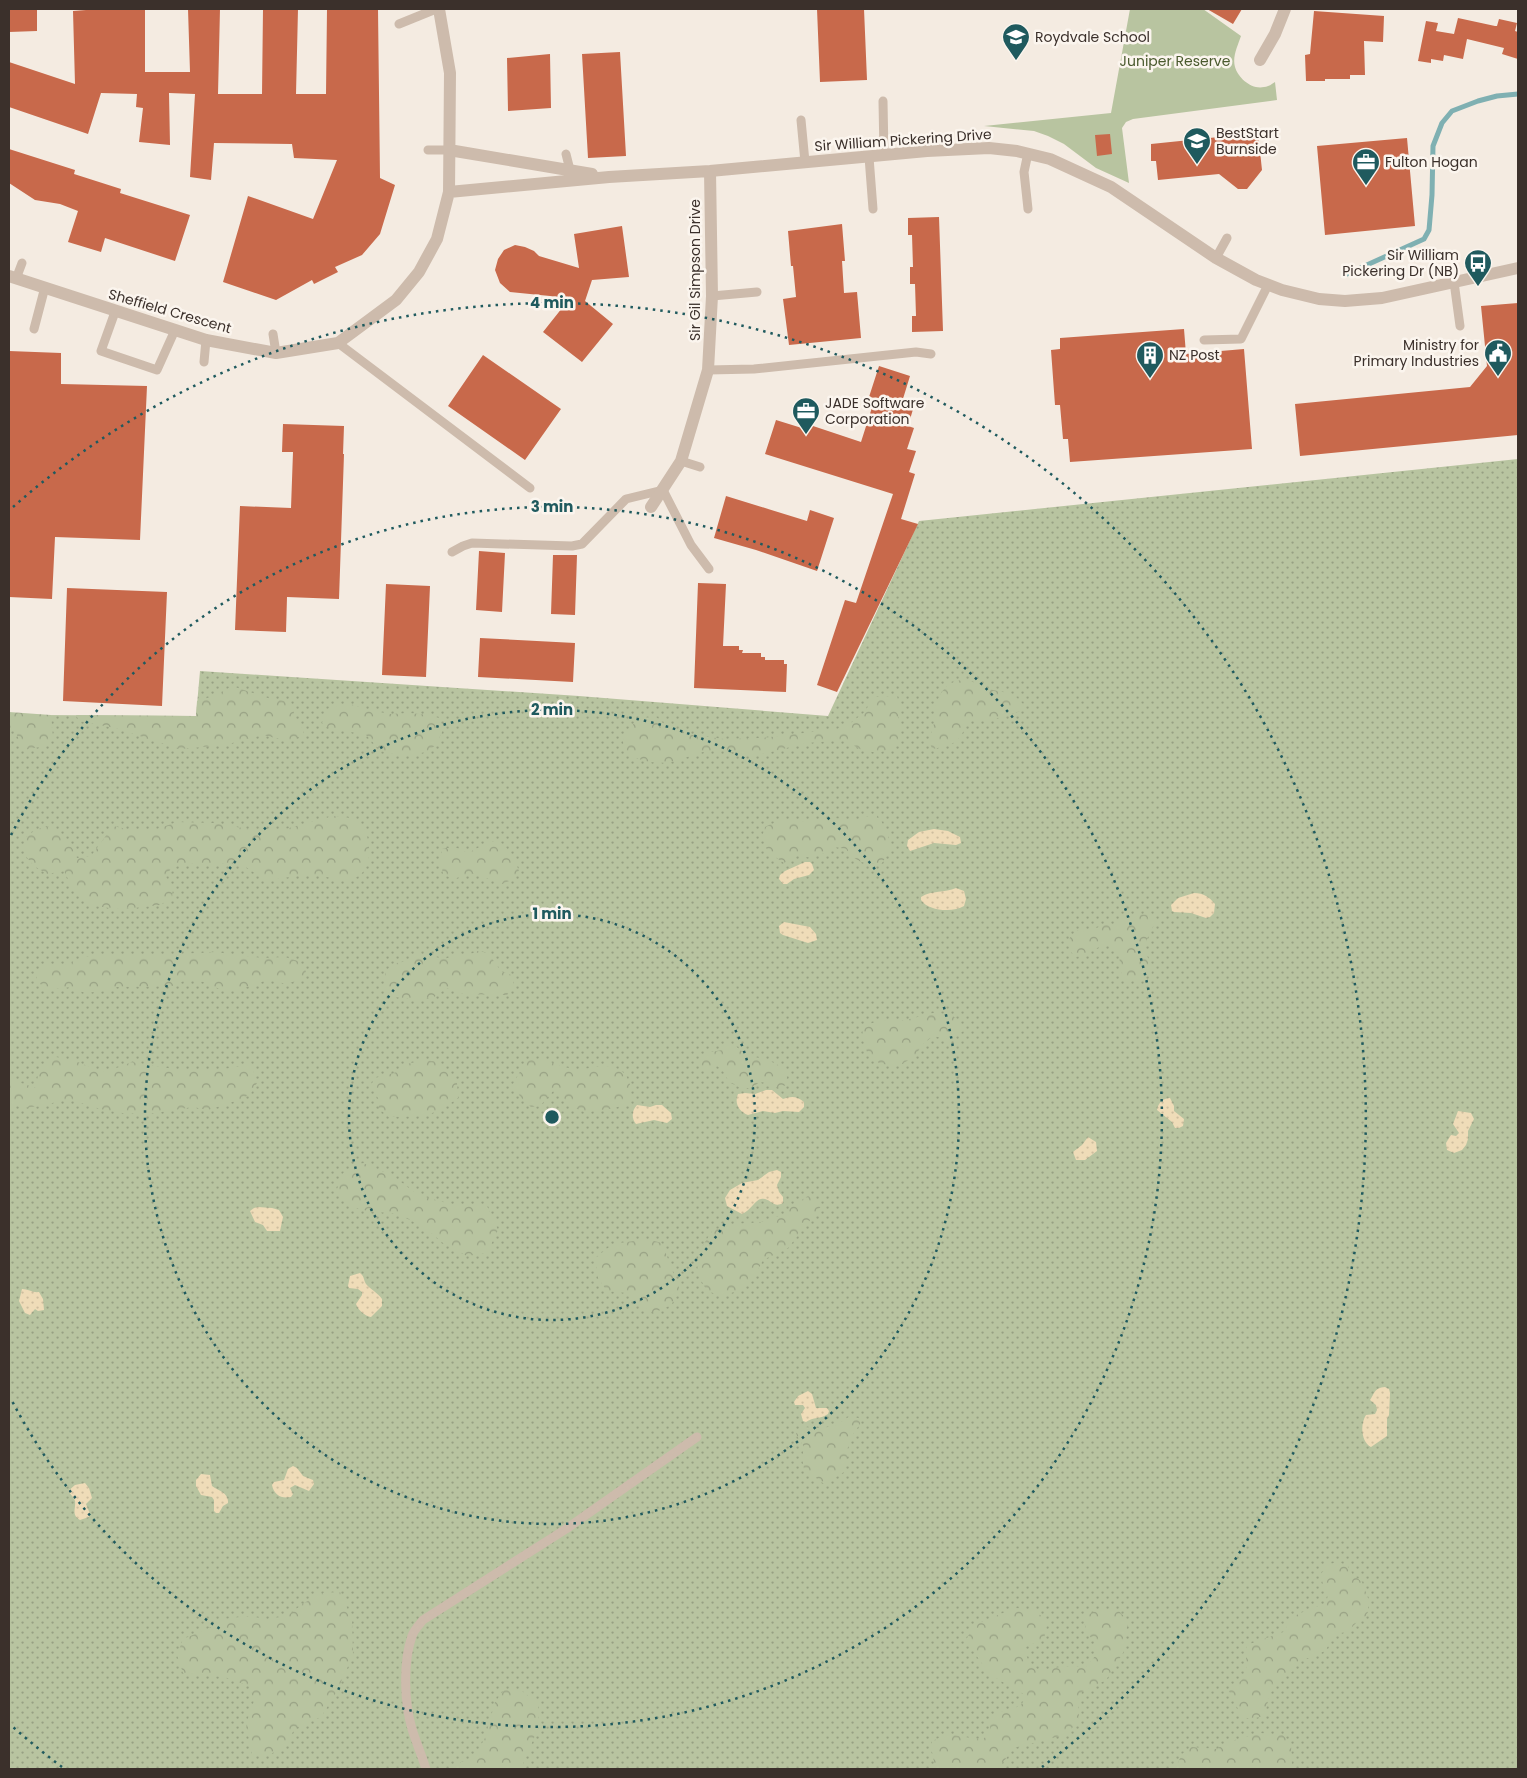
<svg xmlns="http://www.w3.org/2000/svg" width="1527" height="1778" font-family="Poppins,sans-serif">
	<defs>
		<pattern id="grass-dots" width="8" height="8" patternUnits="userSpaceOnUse" patternTransform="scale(1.25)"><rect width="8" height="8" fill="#b8c4a0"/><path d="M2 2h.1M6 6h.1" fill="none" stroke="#97a083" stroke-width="1.8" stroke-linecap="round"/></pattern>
		<pattern id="forest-crowns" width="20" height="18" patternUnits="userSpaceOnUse" patternTransform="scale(1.25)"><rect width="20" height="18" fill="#b8c4a0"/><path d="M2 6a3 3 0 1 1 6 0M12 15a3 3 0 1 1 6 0" fill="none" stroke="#97a083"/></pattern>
		<pattern id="sand-dots" width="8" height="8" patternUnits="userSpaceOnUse" patternTransform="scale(1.25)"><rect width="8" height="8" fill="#efdcb8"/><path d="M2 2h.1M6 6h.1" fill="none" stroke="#cebd9e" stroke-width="1.8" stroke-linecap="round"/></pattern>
	</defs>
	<rect width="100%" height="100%" fill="#f4ebe1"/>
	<path fill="url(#grass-dots)" d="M1518,459V1769H9V713L41,715L196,716L200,671L579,696L828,716L919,521Z"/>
	<path fill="url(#forest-crowns)" d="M955,680L973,682L993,690L1013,694L1024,705L1021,711L995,719L969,720C959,742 956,745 932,749C927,736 932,736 934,723C934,721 933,718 934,716C936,699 941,689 955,680Z
		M232,686L268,698L291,702L295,720L300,721L304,734L290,741L262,735L225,745L180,749L115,728L79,721L76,715L196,716L197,701L217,695Z
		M897,696L900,707L898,715L902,740L895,747L878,753L862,750L845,741H831L807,743L754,756L720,750L703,752L668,763L648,762L627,755C618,734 625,733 640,718L656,717L670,729L685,734L724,739L761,738L837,729L852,722L866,711L869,703L875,697Z
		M347,703L366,709L389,714L410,713L429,715L439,718L442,732L436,745L426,752L410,755H397L381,751L366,735L326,727L322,723L327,709Z
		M9,712L51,715L53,738L40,747L23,750L15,730L9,727Z
		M875,813C883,822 893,839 888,852C887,856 884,860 882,863C866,865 856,863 846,849L835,847L825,853L811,858L799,855L784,863L768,852L762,837L765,827C786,817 790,822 811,821C817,821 823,818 830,818C853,819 852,825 875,813Z
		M331,816C346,817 360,817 366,833C373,853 370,880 344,880C334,880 324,875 313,875C298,875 282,878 267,881L238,862L204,866L188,863L171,868L166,877L173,886L172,898L160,905L134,908L116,909L89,905L75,893L64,871L47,874L34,866L24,854V839L35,830L47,826L69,841L77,858L91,856L113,826L136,831L154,830L177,822L213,823L254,830L279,831Z
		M491,841L503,844L513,856L519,871L512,880L501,884L474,873L453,879L443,874L440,858L443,848H457L468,853Z
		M1134,914L1151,915L1157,919C1152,930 1144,939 1146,952C1148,962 1154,963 1151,975L1129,982L1122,979L1119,955L1107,944C1095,947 1087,956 1075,957C1066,946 1065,939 1078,930L1088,932L1105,924H1116Z
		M478,951L488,953L501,971L514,976L513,987L507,995L463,994L452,988L445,989L434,997L417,1000L395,997L385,990V973L392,964L407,961L416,953L445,959L455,955H468Z
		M215,952L263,958L285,957L298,961L306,971L303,979L287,984L267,980L235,991L217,988L204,982L188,979L172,986L115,987L104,991L85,993L71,987L47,990L37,981L36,970L49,965H65L83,957L101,955L143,956Z
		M933,1013C950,1014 958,1014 963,1031L952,1040L933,1036L923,1044L914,1057L900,1065L880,1064L867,1052L862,1037L863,1029L867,1025L878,1021L906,1020Z
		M727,1045H734L748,1056L766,1059L784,1068L787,1077L786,1085L779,1088L768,1083L760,1082L751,1088H741L729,1082L723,1071L716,1065L707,1073L701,1066V1056L711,1052L722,1050Z
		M56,1057L73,1060L90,1067L106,1072L132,1062L179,1070L212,1071L242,1066H252L257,1083L251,1093L244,1098L208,1110L193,1107L148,1114L122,1113L100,1109L69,1099L40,1106L23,1108L9,1103V1079L36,1088C38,1070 41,1066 56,1057Z
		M542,1058C553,1063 563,1068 575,1069C593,1070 603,1061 620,1070C625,1073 627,1077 629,1082C638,1104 617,1109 600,1110C595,1110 590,1113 585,1112C572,1109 564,1097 554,1090L540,1106L531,1107L521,1098L513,1084L526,1061Z
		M424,1060L439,1062L457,1083L458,1098L442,1109L425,1116L389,1117L378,1108L380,1102L371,1085L375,1078L397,1072L407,1064Z
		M363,1163L393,1176L418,1195L454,1205L487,1206L498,1230L487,1253L467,1256L443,1243L424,1227L398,1214L368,1211L348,1206L337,1189L343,1173Z
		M809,1196L822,1205L788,1248L763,1260L752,1281L737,1291L722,1296L707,1291L697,1273L699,1251L713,1230L735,1224L761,1222L785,1214L794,1204Z
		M647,1239L662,1243L680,1291L671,1305L654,1313L640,1305L627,1293L607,1291L598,1278L595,1258L613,1244Z
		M850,1416L862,1419C859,1428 853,1432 850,1440C846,1449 848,1461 844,1472L825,1484L819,1481L815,1476L809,1474L804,1469L802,1458L804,1447L796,1434L800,1427L821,1428L835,1426Z
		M1337,1562L1347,1565L1353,1575L1362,1582L1368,1598V1612L1364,1619L1356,1623L1347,1632L1334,1634L1326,1650L1312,1658H1303L1299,1660L1294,1670L1276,1684L1270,1694L1264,1716L1251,1719L1242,1717L1229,1691C1233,1687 1241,1682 1244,1677C1249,1668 1244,1655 1247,1645L1286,1631C1286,1629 1286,1626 1287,1623C1290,1615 1317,1607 1326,1603L1328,1595L1323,1585L1321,1574L1327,1565Z
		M340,1592L352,1619L353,1655L337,1691L321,1717L295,1728L286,1745L271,1754H252L246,1724L254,1701L249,1686L224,1677L183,1673L177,1655L183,1639L207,1629L225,1619L247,1616L267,1619L287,1616L304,1603L322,1593Z
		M1015,1608L1032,1610L1048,1620L1044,1639L1023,1648L1030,1664L1040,1671C1056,1667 1070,1665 1086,1667L1096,1655L1095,1641L1087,1634L1083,1617L1100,1609L1119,1611L1128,1621L1123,1653L1106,1680L1082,1692L1078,1700L1079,1718L1068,1734L1014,1748L998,1769H933L935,1767L932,1752V1741L948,1734L982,1740L991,1732L989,1719C993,1716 998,1712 1003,1711C1013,1708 1024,1708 1025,1695L989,1674L966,1640L974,1625Z
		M504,1690L522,1691L538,1703L539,1726L523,1764L524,1769H453L461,1762L473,1759L485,1738L495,1702Z
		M1260,1733L1283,1735L1291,1744L1292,1769H1175L1182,1754L1191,1747L1216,1749L1231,1741Z"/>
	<path fill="url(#sand-dots)" d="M934,829L948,831L960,837L961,843L956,845L934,843L910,851L907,846L908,840L919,832Z
		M805,862H810L812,864L814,870L809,875L794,879L787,884H783L779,879L780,875L785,871Z
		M956,888L964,891L966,899L964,906C953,913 928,911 921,900V897C932,890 945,893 956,888Z
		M1194,893C1204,893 1209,897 1215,904L1214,913L1210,917L1206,918L1191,913L1174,912L1172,911L1171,905L1178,898Z
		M784,922L810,927L816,934L817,940L808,943L783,935L780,933L779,926Z
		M766,1090H772L783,1099C791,1096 797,1096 804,1102V1107L799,1112L783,1111L775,1113L763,1111L748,1115C739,1112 734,1103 738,1094L745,1093L755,1094Z
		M1170,1098L1174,1106V1111L1184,1119L1183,1126L1179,1128H1175L1172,1122L1157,1110C1158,1103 1163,1098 1170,1098Z
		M637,1105L650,1107L656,1105H662L671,1113L672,1119L667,1123L654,1120L636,1124C631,1118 632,1110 637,1105Z
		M1458,1111L1471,1113L1474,1119L1468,1131V1139L1466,1145L1462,1150L1454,1153L1447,1150L1446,1143L1451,1135L1456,1136L1459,1133L1453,1124Z
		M1088,1137L1096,1142L1097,1151L1085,1160H1076L1073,1152L1082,1145Z
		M777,1170L781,1172V1177L777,1185L779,1192L783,1197V1203C773,1209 770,1197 761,1199C756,1199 750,1211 742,1214L727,1206L725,1198L730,1190L742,1183L758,1180L769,1172Z
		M258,1207L272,1208L279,1210L283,1217L280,1231H267L263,1225L255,1222L250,1211L254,1208Z
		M360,1273C365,1277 363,1279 366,1284C369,1288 378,1293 382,1299V1306L371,1317C365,1316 358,1310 356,1304L362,1295V1292L358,1289L349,1288L348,1286L350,1276Z
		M22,1289C28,1289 33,1293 39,1292L43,1299L44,1310L38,1311L35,1309L30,1315L25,1313L19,1301Z
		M1385,1387L1389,1389L1390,1393L1389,1415L1387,1419V1436L1371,1447C1361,1442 1360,1424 1366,1415L1375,1414L1377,1410L1376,1405L1370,1400C1375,1393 1374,1388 1385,1387Z
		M808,1391L812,1394L816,1408H827L829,1411L828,1414C821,1419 813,1417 806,1422L803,1421L801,1414L805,1408L803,1405H795L794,1402L798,1396Z
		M293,1466L297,1468L303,1476L313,1480L314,1484L309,1491L295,1485L290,1488L293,1494L291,1497C281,1499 274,1495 272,1485L274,1482L284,1480L288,1469Z
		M201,1474L210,1475L212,1486C219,1491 229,1493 228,1503L223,1506L219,1513H216L214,1511V1500L212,1497L201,1495L196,1486V1480Z
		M85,1483L89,1488L92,1498L86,1504L90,1514L89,1517L80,1520C71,1514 76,1510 75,1501C74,1497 70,1494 68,1491L75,1485Z"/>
	<path fill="#b8c4a0" d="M1130,9H1203L1241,36C1238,45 1232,57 1235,67C1238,78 1252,90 1264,87C1268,87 1272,84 1275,82L1277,100L1133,119L1126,122L1122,128L1129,183L1096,168L1064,144L1048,136L1034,131L984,126L1111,113Z"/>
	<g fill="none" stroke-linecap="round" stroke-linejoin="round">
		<path stroke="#7fb0b2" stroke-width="5" d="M1347,274L1424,239L1429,230L1432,195L1433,146L1442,123L1452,111L1478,101L1497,96L1518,94"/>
	</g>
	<path fill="#c8694b" d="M9,9H37V31L9,32Z
		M99,9H145V72H190L188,9H220L218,94H262L263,9H298L296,94H326L327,9H378L380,178L395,185L380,234L362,255L335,267L338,272L314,284L312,280L276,300L223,282L248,196L313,219L337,160L294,158L292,144L214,143L211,180L190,177L195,94L169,93L170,145L139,142L143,108L136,107L137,94L101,93L88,134L9,107V62L75,84L73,11Z
		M817,9H864L867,80L820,82Z
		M1207,9H1242L1233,24Z
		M1314,11L1384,16L1383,42L1364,41L1365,75H1350V79H1325V81H1306L1305,55L1310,54Z
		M1458,18L1495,26H1497L1499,19L1517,23L1515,31L1518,32V59L1502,54L1504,48L1467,39L1463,59L1444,55L1443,61L1431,59V63L1418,61L1426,21L1438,23L1436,31L1454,34Z
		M620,52L626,156L588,158L582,54Z
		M550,54L551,108L508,111L507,58Z
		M1258,133L1262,170L1247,189H1238L1219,174L1158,180L1156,161H1151V144Z
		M1110,134L1112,154L1097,156L1095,135Z
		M1407,138L1415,226L1325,235L1317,146Z
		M9,149L75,170L74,174L121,189L120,193L190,215L175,261L105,238L101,252L68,242L78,211L60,204L35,200L9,183Z
		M939,217L943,331L912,332V316H916L915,284H910V267H913L912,235H908V218Z
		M842,224L845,261H842L844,293L857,292L861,338L789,345L783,299L796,297L793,266H791L788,231Z
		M622,226L629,277L592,280L585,301L613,324L582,362L543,332L570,298L510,292L500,283L495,270L498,259L504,250L515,245L525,247L534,251L539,256L579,268L574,234Z
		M1518,303V435L1300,456L1295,404L1470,387L1487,366L1481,306Z
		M1184,329L1186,354L1244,349L1252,449L1070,462L1068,439H1063L1060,405H1055L1051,350L1060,349V338Z
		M9,351L61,353V384L147,386L140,540L55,537L52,599L9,597Z
		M483,355L561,409L525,460L448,406Z
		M879,366L910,376L902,402L914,406L908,426L914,428L907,449L916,451L909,472L915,474L901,519L918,524L837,692L817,685L845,600L856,603L893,494L765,454L776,420L805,429L807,424L861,442L875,398L869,397Z
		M283,424L344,426L343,454H344L339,599L287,597L286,632L235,630L240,506L291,508L293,452H282Z
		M726,496L807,521L810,510L834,518L817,571L756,550L714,538Z
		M479,551L505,553L502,612L476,610Z
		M553,555H577L575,615L551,614Z
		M698,583L726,584L723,646H739V650H743L742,653H761V657H765V660H784V664H787L786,692L694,688Z
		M386,584L430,586L426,677L382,675Z
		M67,588L167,592L162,706L63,701Z
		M480,638L575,643L573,682L478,677Z"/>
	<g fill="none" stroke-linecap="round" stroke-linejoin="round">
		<path stroke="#cdbbac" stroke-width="9" d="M399,24L436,9
			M883,101L884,155
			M801,120L805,162
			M428,150H449
			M566,154L570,170
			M869,157L873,209
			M1028,209L1024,172L1028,153
			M1216,258L1227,238
			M16,279L22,263
			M1454,282L1460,326
			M712,296L757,292
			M115,312L101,351L157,370L175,330
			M34,329L45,287
			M273,334L276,353
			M1204,340L1241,339L1268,285
			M338,343L530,488
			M204,362L206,340
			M708,370L754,369L916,352L931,354
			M681,461L700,467
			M452,552L463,546L472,543L572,546L582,544L626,499L663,490L691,545L709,569
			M426,1769C422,1756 416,1742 412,1729C404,1702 403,1662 412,1636C414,1630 419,1625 423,1620L566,1529L697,1437"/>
		<path stroke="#cdbbac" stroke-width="12" d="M1260,60L1275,34L1285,9
			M449,150L592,174
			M449,192L609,177L710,171L927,151L989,148L1017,151L1050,159L1111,187L1216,258L1256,280L1282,290L1319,299L1345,301L1382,298L1518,268
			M9,276L206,340L276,353L338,343L396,300L419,272L437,239L449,192L450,73L439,9
			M651,507L681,461L708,370L712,296L710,171"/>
	</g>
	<g fill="none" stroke="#1f5a5e" stroke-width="2.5" stroke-dasharray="2.5 5">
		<circle cx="552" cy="1117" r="203"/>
		<circle cx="552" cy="1117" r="407"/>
		<path d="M11 835A610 610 0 1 1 11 1399"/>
		<path d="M62 1767A814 814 0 0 1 13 1727M13 507A814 814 0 1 1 1042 1767"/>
	</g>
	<defs>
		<g id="school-pin" transform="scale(1.4375)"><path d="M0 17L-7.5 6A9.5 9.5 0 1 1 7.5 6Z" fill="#1f5a5e" stroke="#fbf5ee"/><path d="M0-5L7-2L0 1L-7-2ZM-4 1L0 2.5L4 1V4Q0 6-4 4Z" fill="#fff"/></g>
		<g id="office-pin" transform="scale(1.4375)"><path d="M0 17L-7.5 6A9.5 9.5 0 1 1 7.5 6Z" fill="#1f5a5e" stroke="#fbf5ee"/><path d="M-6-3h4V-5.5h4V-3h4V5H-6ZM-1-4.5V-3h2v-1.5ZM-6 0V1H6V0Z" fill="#fff"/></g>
		<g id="bus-pin" transform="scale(1.4375)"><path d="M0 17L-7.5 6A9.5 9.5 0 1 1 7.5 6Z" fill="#1f5a5e" stroke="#fbf5ee"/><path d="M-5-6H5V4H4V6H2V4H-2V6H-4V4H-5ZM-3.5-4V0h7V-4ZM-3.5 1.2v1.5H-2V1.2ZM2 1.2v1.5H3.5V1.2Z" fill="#fff"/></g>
		<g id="civic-pin" transform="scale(1.4375)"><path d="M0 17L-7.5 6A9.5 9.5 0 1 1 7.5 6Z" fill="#1f5a5e" stroke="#fbf5ee"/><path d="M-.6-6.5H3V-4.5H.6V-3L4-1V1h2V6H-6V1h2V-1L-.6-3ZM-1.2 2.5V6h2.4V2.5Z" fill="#fff"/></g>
		<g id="building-pin" transform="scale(1.4375)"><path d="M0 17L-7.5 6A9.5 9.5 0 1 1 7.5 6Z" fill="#1f5a5e" stroke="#fbf5ee"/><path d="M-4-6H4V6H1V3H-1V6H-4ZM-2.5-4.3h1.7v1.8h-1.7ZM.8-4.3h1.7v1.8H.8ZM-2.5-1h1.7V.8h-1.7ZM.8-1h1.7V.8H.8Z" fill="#fff"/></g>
	</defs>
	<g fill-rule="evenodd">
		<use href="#school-pin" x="1016" y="37"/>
		<use href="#school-pin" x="1197" y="141"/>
		<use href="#office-pin" x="1366" y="162"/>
		<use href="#bus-pin" x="1478" y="263"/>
		<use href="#civic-pin" x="1498" y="353"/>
		<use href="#building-pin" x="1150" y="355"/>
		<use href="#office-pin" x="806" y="411"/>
	</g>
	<g text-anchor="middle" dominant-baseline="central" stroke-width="5" stroke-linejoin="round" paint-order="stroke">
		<g font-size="14" fill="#3b302b" stroke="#fbf5ee" text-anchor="start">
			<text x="1035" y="37">Roydvale School</text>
			<text x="1216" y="133">BestStart<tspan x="1216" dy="16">Burnside</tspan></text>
			<text x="1385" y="162">Fulton Hogan</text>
			<text x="1459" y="255" text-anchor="end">Sir William<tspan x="1459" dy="16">Pickering Dr (NB)</tspan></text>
			<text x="1479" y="345" text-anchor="end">Ministry for<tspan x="1479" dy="16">Primary Industries</tspan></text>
			<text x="1169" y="355">NZ Post</text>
			<text x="825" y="403">JADE Software<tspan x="825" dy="16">Corporation</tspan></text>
		</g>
		<g font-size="14" fill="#4a5a2e" stroke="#fbf5ee">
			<text x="1175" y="61">Juniper Reserve</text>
		</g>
		<g font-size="14" fill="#3b302b" stroke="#fbf5ee">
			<text transform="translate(903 140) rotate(-4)">Sir William Pickering Drive</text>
			<text transform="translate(695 270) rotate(-90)">Sir Gil Simpson Drive</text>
			<text transform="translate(170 311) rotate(16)">Sheffield Crescent</text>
		</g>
	</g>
	<circle cx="552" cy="1117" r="8" fill="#1f5a5e" stroke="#fbf5ee" stroke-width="2.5"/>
	<g font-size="15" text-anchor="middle" font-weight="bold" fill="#1f5a5e" stroke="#fbf5ee" stroke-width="5" stroke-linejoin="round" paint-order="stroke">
		<text x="552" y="308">4 min</text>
		<text x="552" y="512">3 min</text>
		<text x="552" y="715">2 min</text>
		<text x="552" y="919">1 min</text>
	</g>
	<rect width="1527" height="1778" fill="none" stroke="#3b302b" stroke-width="20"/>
</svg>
